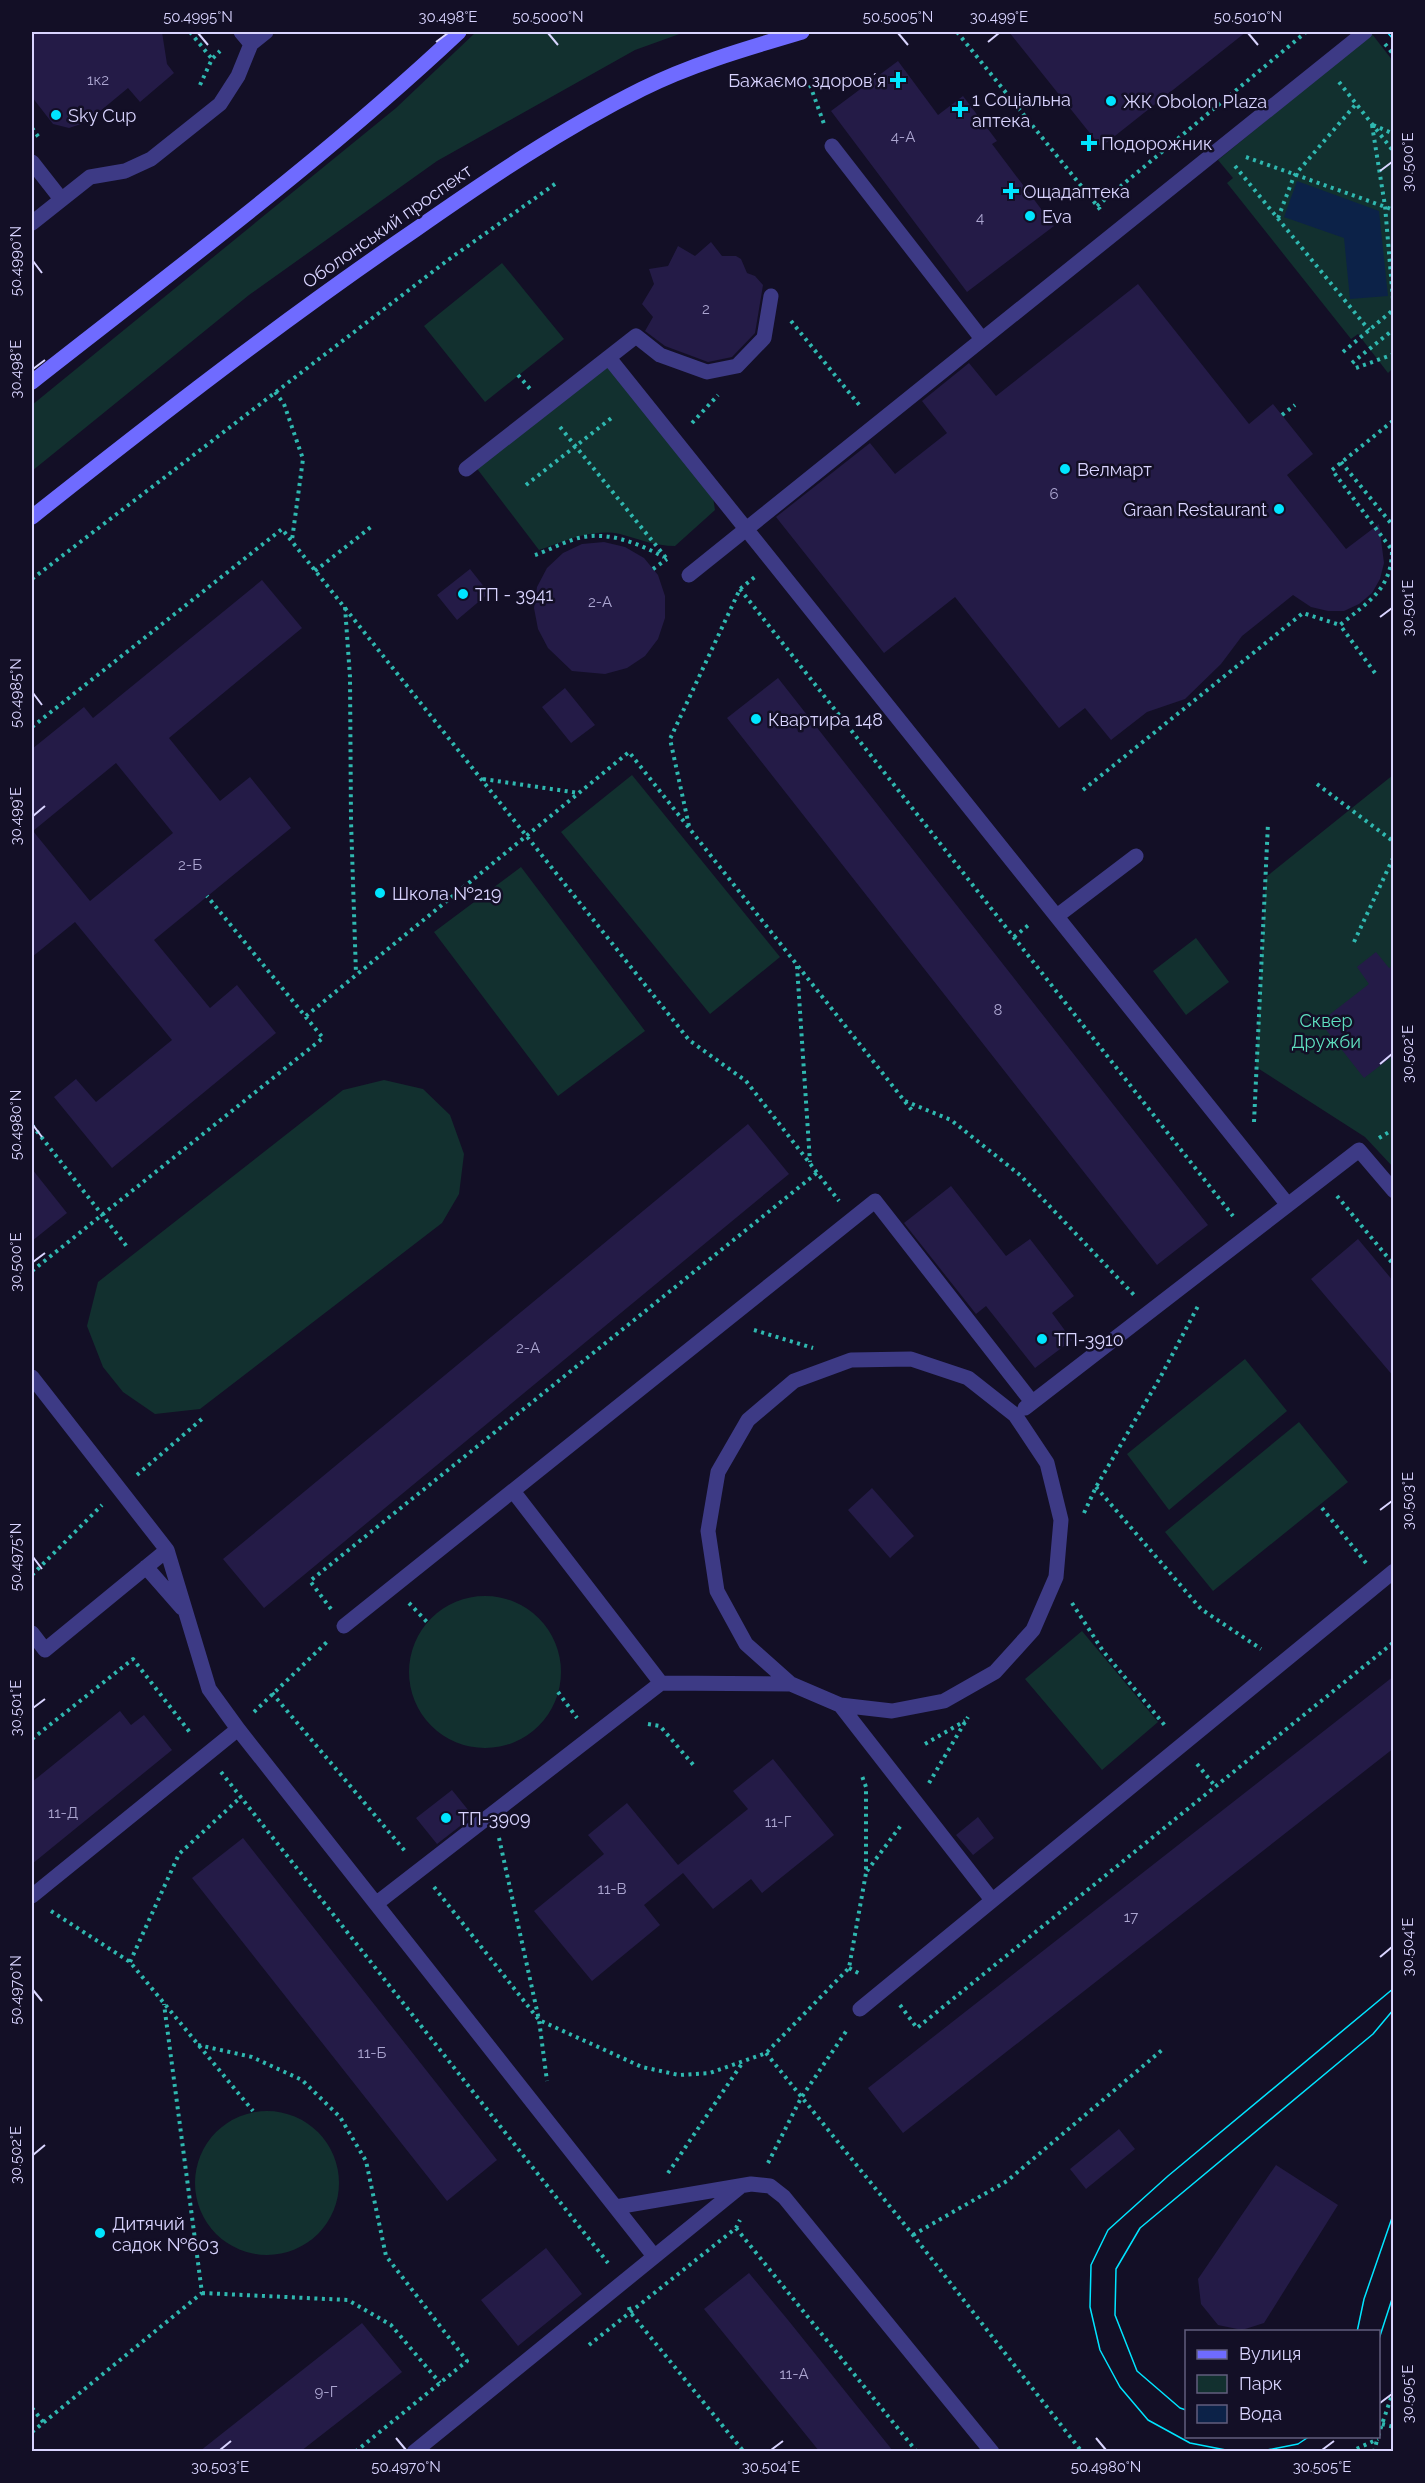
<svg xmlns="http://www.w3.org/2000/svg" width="1425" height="2483" font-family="Raleway,sans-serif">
	<rect width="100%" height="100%" fill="#130f26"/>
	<path fill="#12302f" d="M476,32H685L635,50L437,161L249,295L32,471V405L396,108Z
		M1372,34L1393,61V368L1388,373L1358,334L1351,339L1227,183L1233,178L1218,160Z
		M502,263L564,339L485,402L424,326Z
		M609,363L713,497L715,510L675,546C655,546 639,539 620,534C592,528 565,541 539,550L475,466Z
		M632,775L780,957L710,1014L561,832Z
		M1393,775V1167L1365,1137L1256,1067L1266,877Z
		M521,867L645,1031L558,1096L434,932Z
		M1196,938L1229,982L1186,1015L1153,971Z
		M384,1080L423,1089L450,1115L464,1154L459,1194L442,1223L200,1409L155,1414L123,1392L103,1367L87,1326L98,1282L343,1090Z
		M1245,1359L1287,1411L1169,1510L1127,1454Z
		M1299,1422L1348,1482L1213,1591L1165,1532Z
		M409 1672a76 76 0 1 1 152 0a76 76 0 1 1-152 0Z
		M1082,1631L1158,1722L1102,1770L1025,1679Z
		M195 2183a72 72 0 1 1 144 0a72 72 0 1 1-144 0Z"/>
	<path fill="#0c2248" d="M1297,181L1379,211L1388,296L1350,299L1344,238L1284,217Z"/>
	<path fill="#241b47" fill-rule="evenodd" d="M32,32H162L167,64L174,73L140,102L128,88L87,122L69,128L53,124L32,97Z
		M1009,32H1246L1101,147Z
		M898,61L938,115L963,96L997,141L992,144L1054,226L967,292L831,111Z
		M711,242L722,256H736L741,259L747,273L755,276L763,285L755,333L732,357L708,362L665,346L645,331L653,317L642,304L654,284L649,269L668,266L678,246L695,256Z
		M1138,284L1249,424L1273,404L1313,454L1287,475L1346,549L1379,524L1384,563L1380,579L1372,593L1359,604L1344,611H1328L1311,607L1293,595L1242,636L1221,664L1185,699L1147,712L1111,740L1085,708L1059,728L955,597L884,653L776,517L870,443L895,474L947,433L922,401L969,363L996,396Z
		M604,542L625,547L644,558L658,575L665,596V618L658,639L645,656L627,668L605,674L572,671L548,648L538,629L534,608L537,587L547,568L563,553L582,544Z
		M470,569L489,593L457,620L437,595Z
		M262,580L302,628L169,738L220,801L250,777L291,828L154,940L210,1008L237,985L276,1033L112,1168L54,1097L76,1079L96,1102L172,1040L75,922L32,957V749L84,707L93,718ZM116,763L173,833L90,901L33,831Z
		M778,678L1208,1225L1157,1265L727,718Z
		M565,688L595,725L571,743L542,707Z
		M1376,952L1389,968L1394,965V1055L1364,1078L1320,1022L1369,984L1357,967Z
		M748,1124L789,1174L264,1608L223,1559Z
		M32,1169L67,1213L32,1241Z
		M951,1186L1006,1256L1030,1239L1074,1296L1052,1313L1072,1340L1035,1368L986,1306L976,1314L904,1223Z
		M1358,1239L1394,1282V1377L1311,1279Z
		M872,1488L914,1536L890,1558L848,1510Z
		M1394,1676V1748L903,2133L868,2088Z
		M120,1711L131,1725L144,1715L172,1750L32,1864V1782Z
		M773,1759L834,1835L762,1893L751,1879L713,1909L683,1873L644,1905L660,1925L592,1981L534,1911L604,1854L588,1835L627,1803L678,1865L748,1809L733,1791Z
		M452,1790L473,1816L437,1844L416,1818Z
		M978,1817L994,1838L973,1855L956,1835Z
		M243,1838L497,2160L447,2201L192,1878Z
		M1119,2129L1135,2149L1086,2189L1070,2169Z
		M1276,2165L1338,2205L1264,2323L1242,2330L1218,2325L1201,2304L1198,2279Z
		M546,2248L582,2294L518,2346L481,2300Z
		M749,2273L788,2320L893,2451H819L704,2309Z
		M362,2323L402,2372L351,2412L301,2451H200Z"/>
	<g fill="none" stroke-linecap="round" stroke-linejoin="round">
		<path stroke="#2fb8b0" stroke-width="4" stroke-dasharray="3 4.5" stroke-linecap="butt" d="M190,32L212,59
			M957,32L1103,213
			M1385,44L1394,55
			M1339,82L1394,152
			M200,85L212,59L220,51
			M810,85L824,124
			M1372,125L1385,206L1394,311
			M1373,125L1394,134
			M32,128L40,139
			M1246,157L1394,210
			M1235,166L1369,330
			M1097,206L1306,32
			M1278,218L1294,176L1356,104
			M791,321L860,406
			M1343,352L1393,310
			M1352,363L1394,329
			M1356,368L1394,354
			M518,375L531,390
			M275,392L284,404L303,459L292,540
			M1282,415L1295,405
			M692,423L718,395
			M560,427L667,559
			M1341,462L1394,527
			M526,485L614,416
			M535,555C550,550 567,540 583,537C612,532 639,544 664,557
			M653,569L667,559
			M315,571L371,527
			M32,579L448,260L555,184
			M740,589L1233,1216
			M345,607L350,677L351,821L356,974
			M1375,673L1340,625C1368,602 1392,589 1392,550L1332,470L1394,420
			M32,727L282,529L689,1040L746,1081L839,1201
			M483,779L579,793
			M1317,784L1394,842
			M1083,790L1303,613L1340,625
			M689,826L670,739L740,589L756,576
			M1014,937L1031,923
			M1354,942L1394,856
			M797,966L810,1162
			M306,1016L629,752L914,1113
			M905,1101L951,1120L1020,1175L1134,1295
			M1254,1122L1268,823
			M32,1125L128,1248
			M1379,1138L1394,1129
			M1337,1196L1394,1265
			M32,1271L323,1038L207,896
			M754,1330L813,1348
			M137,1475L203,1418
			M1096,1487L1201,1609L1261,1649
			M1322,1508L1366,1563
			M1084,1513L1096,1487L1161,1376L1198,1306
			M32,1575L102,1505
			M409,1603L427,1622
			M1072,1603L1103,1651L1167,1728
			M331,1609L310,1581L818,1172
			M558,1692L577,1718
			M272,1693L405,1851
			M254,1712L328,1641
			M648,1724L660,1726L696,1768
			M32,1739L133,1659L192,1735
			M925,1744L965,1721
			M1197,1764L1215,1786
			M221,1772L608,2263
			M929,1783L968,1717
			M499,1838L539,2020L547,2081
			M867,1871L902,1824
			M434,1887L539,2020L642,2067L679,2075L710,2073L766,2053L849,1968L866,1873V1787L862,1776
			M51,1911L130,1962L253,2111
			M130,1962L179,1854L241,1797
			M849,1968L862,1975
			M900,2005L917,2028L1394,1642
			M198,2045L252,2057L302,2080L340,2117L366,2161L386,2256L467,2361L355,2452
			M766,2053L913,2235L1082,2452
			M768,2163L801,2098L847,2030
			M668,2173L743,2062
			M736,2228L917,2452
			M913,2235L1007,2181L1162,2050
			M202,2293L348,2300L391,2325L440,2383
			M629,2307L630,2312L744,2452
			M589,2345L736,2228L740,2220
			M32,2408L44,2423
			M1382,2424L1394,2427
			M32,2432L202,2293L164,2004
			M1378,2436L1394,2389
			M1350,2452L1378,2439
			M1374,2452L1377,2440"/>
		<path stroke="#3d3a85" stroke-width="15" d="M241,32L251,44
			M832,146L982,339
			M32,162L61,199
			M32,223L90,177L125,171L151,159L220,104L238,76L251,44L266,32
			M609,358L1288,1205
			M466,469L636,336L660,355L707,372L737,366L764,338L771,296
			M689,575L1365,32
			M1057,916L1136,856
			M32,1377L167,1550L209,1689L238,1729L654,2256
			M1025,1408L1359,1150L1394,1191
			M513,1491L661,1683
			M146,1567L182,1608
			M344,1626L875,1201L1032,1402
			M32,1633L45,1650L167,1550
			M840,1705L992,1900
			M32,1896L238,1729
			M377,1903L661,1683L791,1684L840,1705L892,1711L944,1701L995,1672L1033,1630L1056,1577L1061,1520L1047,1463L1015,1415L968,1378L911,1359L851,1360L794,1381L748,1420L718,1472L708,1531L717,1591L746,1644L791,1684
			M860,2009L1394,1571
			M616,2207L751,2184L770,2186L784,2197L992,2452
			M414,2452L740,2187"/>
		<path stroke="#6f6bff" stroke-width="15" d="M32,382C177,268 325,158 459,32
			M32,517C157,418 283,320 415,230C488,179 562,129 642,89C692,64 748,48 802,32"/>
		<path stroke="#00e5ff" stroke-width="1.5" d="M1387,32L1394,40
			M1357,2332L1364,2299L1394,2212
			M1378,2342L1394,2293
			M1186,2410L1180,2408L1137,2371L1115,2315L1116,2269L1140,2228L1373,2034L1394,2009
			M1310,2436L1298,2444L1267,2450L1231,2451L1190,2443L1148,2420L1120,2387L1100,2350L1090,2307L1091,2265L1108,2230L1168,2176L1394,1988"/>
	</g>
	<path fill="none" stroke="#d9d4ff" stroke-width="2" d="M198,33L208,45M548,33L558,45M898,33L908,45M1248,33L1258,45M436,42L448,33M988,42L999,33M1380,171L1392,162M33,261L42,273M33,369L45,360M1380,617L1392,608M33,693L42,705M33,816L45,806M1380,1064L1392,1054M33,1125L42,1137M33,1262L45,1253M1380,1510L1392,1501M33,1557L42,1569M33,1708L45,1699M1380,1957L1392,1947M33,1990L42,2001M33,2155L45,2145M1380,2403L1392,2394M396,2438L406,2450M1096,2438L1106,2450M220,2450L231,2441M771,2450L783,2441M1322,2450L1334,2441"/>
	<g fill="#00e5ff" stroke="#130f26" stroke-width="2">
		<path d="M895 71h6v6h6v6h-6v6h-6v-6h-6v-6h6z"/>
		<circle cx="1111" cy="101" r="6"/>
		<path d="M957 100h6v6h6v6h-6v6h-6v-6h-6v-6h6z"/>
		<circle cx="56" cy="115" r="6"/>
		<path d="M1086 134h6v6h6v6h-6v6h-6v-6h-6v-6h6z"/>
		<path d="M1008 182h6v6h6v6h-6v6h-6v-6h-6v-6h6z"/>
		<circle cx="1030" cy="216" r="6"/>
		<circle cx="1065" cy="469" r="6"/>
		<circle cx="1279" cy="509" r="6"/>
		<circle cx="463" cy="594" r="6"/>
		<circle cx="756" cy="719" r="6"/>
		<circle cx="380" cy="893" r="6"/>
		<circle cx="1042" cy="1339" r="6"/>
		<circle cx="446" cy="1818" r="6"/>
		<circle cx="100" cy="2233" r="6"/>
	</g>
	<g text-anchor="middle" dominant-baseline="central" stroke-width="5" stroke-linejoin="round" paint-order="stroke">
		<g font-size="15" fill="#aca6d1">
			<text x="98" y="80">1к2</text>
			<text x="903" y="137">4-А</text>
			<text x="980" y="218">4</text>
			<text x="706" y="309">2</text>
			<text x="1054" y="494">6</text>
			<text x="600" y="602">2-А</text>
			<text x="190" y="865">2-Б</text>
			<text x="998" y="1010">8</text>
			<text x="528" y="1348">2-А</text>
			<text x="63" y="1813">11-Д</text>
			<text x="778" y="1822">11-Г</text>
			<text x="612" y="1889">11-В</text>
			<text x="1131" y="1917">17</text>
			<text x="372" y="2053">11-Б</text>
			<text x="794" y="2374">11-А</text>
			<text x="326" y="2392">9-Г</text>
		</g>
		<g font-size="18" fill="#d9d4ff" stroke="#130f26" text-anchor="start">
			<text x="886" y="80" text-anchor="end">Бажаємо здоровʼя</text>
			<text x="972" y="99">1 Соціальна<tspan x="972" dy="21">аптека</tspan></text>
			<text x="1123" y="101">ЖК Obolon Plaza</text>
			<text x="68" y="115">Sky Cup</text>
			<text x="1101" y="143">Подорожник</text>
			<text x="1023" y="191">Ощадаптека</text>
			<text x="1042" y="216">Eva</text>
			<text x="1077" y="469">Велмарт</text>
			<text x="1267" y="509" text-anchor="end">Graan Restaurant</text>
			<text x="475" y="594">ТП - 3941</text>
			<text x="768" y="719">Квартира 148</text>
			<text x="392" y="893">Школа №219</text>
			<text x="1054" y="1339">ТП-3910</text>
			<text x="458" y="1818">ТП-3909</text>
			<text x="112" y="2223">Дитячий<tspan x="112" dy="21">садок №603</tspan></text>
		</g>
		<g font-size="18" fill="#d9d4ff" stroke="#130f26">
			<text transform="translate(387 226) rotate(-35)">Оболонський проспект</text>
		</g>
		<g font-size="18" fill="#5fe0c0" stroke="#130f26">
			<text x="1326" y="1020">Сквер<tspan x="1326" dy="21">Дружби</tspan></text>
		</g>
	</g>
	<rect width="1425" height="2483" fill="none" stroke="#130f26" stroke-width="66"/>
	<rect x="1185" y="2330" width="195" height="108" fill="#130f26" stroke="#625e7d" stroke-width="1.5"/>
	<rect x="1197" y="2350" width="30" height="9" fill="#6f6bff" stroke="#625e7d" stroke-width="1.5"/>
	<text x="1239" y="2360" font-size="18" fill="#d9d4ff">Вулиця</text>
	<rect x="1197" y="2375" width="30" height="18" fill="#12302f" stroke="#625e7d" stroke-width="1.5"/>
	<text x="1239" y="2390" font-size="18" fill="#d9d4ff">Парк</text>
	<rect x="1197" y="2405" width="30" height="18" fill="#0c2248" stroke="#625e7d" stroke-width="1.5"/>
	<text x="1239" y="2420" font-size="18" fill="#d9d4ff">Вода</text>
	<rect x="33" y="33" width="1359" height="2417" fill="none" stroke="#d9d4ff" stroke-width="2"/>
	<g font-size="15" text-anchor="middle" fill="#d9d4ff">
		<text x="198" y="22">50.4995°N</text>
		<text x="448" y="22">30.498°E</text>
		<text x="548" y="22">50.5000°N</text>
		<text x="898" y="22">50.5005°N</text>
		<text x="999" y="22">30.499°E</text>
		<text x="1248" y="22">50.5010°N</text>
		<text transform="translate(1408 162) rotate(-90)" y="5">30.500°E</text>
		<text transform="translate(16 261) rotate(-90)" y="5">50.4990°N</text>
		<text transform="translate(16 369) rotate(-90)" y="5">30.498°E</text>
		<text transform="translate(1408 608) rotate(-90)" y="5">30.501°E</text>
		<text transform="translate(16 693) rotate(-90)" y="5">50.4985°N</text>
		<text transform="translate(16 816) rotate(-90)" y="5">30.499°E</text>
		<text transform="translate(1408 1054) rotate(-90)" y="5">30.502°E</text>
		<text transform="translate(16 1125) rotate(-90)" y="5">50.4980°N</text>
		<text transform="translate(16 1262) rotate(-90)" y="5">30.500°E</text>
		<text transform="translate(1408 1501) rotate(-90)" y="5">30.503°E</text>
		<text transform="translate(16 1557) rotate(-90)" y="5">50.4975°N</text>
		<text transform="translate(16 1708) rotate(-90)" y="5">30.501°E</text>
		<text transform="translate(1408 1947) rotate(-90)" y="5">30.504°E</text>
		<text transform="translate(16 1990) rotate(-90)" y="5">50.4970°N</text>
		<text transform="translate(16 2155) rotate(-90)" y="5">30.502°E</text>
		<text transform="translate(1408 2394) rotate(-90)" y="5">30.505°E</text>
		<text x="220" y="2472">30.503°E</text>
		<text x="406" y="2472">50.4970°N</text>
		<text x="771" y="2472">30.504°E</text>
		<text x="1106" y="2472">50.4980°N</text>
		<text x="1322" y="2472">30.505°E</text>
	</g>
</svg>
